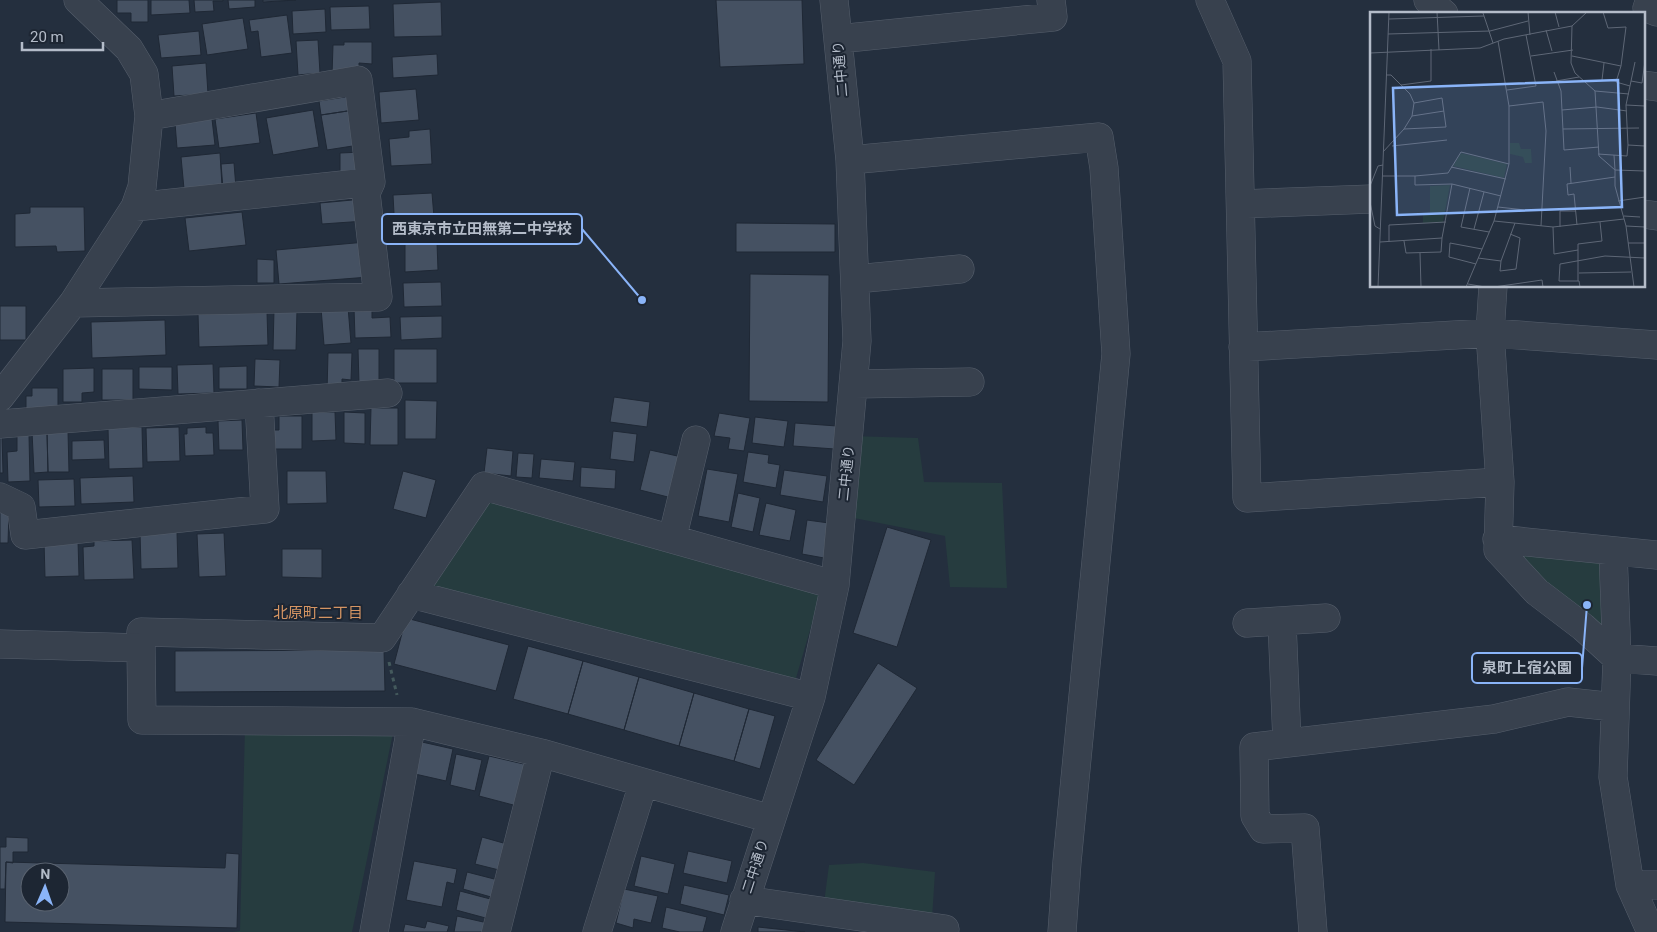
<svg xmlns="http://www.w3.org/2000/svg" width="1657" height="932" font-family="Roboto,'Noto Sans JP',sans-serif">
	<rect width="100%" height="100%" fill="#242f3e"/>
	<path fill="#263c3f" d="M850,436L918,438L924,482L1002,483L1007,588L950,587L945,536L849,517Z
		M488,497L822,589L794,685L423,590Z
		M1498,550L1613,551L1617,658Z
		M245,726L394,728L352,932H232L240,931Z
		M863,863L935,872L932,919L824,903L829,865Z"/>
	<path fill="#455162" stroke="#1f2835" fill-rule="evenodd" d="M117,0H148V22H131V13H117Z
		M151,0H189L190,13L151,15Z
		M194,0H223V1H213L214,11L195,12Z
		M228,0H255V7L229,9Z
		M263,0H296L263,2Z
		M716,0H802L804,64L720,67Z
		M441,2L442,36L394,37L393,4Z
		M369,6L370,29L331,30L330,7Z
		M325,9L326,32L293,34L292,11Z
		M287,15L292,53L261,57L258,31L251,32L249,20Z
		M243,18L248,49L207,55L202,24Z
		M199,31L201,55L161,58L158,35Z
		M318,40L320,73L298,75L296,41Z
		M344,42H372V64L359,63V69L332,75L333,45H344Z
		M437,54L438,75L393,78L392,57Z
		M206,63L208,94L174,96L172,66Z
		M416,89L419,120L381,123L379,92Z
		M351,96L354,110L321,115L319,101Z
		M313,110L319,147L273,155L266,118Z
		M354,110L359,145L327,150L321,115Z
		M256,113L260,143L219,148L215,119Z
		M212,119L215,145L177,148L175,123Z
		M430,129L432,164L391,166L389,139L409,137V131Z
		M363,152L364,175H340V153Z
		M220,153L222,186L184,189L181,157Z
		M234,163L236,188L223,189L221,164Z
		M432,193L435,229L395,232L393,195Z
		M363,199L365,221L322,224L320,203Z
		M30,207H84L85,251L57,252L56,246L15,247V214L30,213Z
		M242,212L246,245L189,251L185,218Z
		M736,223L835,224V252H736Z
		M366,242L369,277L279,284L276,250Z
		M437,242L438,270L405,272V243Z
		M257,259L274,260V283H257Z
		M750,274L829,275L828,402L749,401Z
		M441,282L442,306L404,307L403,283Z
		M0,306H26V340H0Z
		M348,307L351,343L324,345L321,308Z
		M354,308H372V318L390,317L391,337L355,338Z
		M274,310H297L296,350H273Z
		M267,312L268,345L199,347L198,314Z
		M442,316V338L401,340L400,317Z
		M165,320L166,355L92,358L91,322Z
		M358,349H379V384H359Z
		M394,349H437V383H394Z
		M328,353H352L351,380L342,379V392H327Z
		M255,359L280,360L279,387L254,386Z
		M213,364L214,393L178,394L177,365Z
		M247,366V389H219V367Z
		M139,367H172V390L139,389Z
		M94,368V392L82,393V402H63V369Z
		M102,369H133V400H102Z
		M32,388H58V414H26V396H32Z
		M614,397L650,402L647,427L610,422Z
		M405,400L437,401L436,439H405Z
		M371,408H398V445H370Z
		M312,412H335L336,440L312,441Z
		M344,412L365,413V444L344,443Z
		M719,413L750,418L744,451L728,449L730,438L714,436Z
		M279,416H302V449H272V430H279Z
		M755,417L788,421L784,447L752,443Z
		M242,420L243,450H219L218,421Z
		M795,423L837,426L835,449L793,446Z
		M142,427L143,468L109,469L108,428Z
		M179,427L180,461L147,462L146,428Z
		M206,427V433H213L214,455L185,456L184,434H187V428Z
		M68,431L69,472H48L47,432Z
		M613,431L637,434L634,462L610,459Z
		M32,432H47L48,472L34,473Z
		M0,435H2L3,473H0Z
		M17,435H29L30,481L8,482L7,452L17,451Z
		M104,440L105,459L72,460V441Z
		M487,448L513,451L511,476L484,473Z
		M650,450L682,457L672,498L640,490Z
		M748,452L769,455L768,463L780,465L776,488L743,482Z
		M518,453L534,454L532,478L516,477Z
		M541,459L575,462L573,481L539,478Z
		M581,467L616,470L615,489L580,487Z
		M707,469L738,474L729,522L698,516Z
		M784,470L827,476L823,502L780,495Z
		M287,471H326L327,503L287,504Z
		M403,471L436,480L426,518L393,509Z
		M133,476L134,502L81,504L80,478Z
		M74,479L75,506L39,507L38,480Z
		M738,493L760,498L753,532L731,527Z
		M766,503L796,510L790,541L759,535Z
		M0,511H9L8,543H0Z
		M807,520L829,523L824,558L802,554Z
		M887,527L931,540L897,647L853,633Z
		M140,532H177L178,568L141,569Z
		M224,533L226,576L199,577L197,534Z
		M78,540L79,576L45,577L44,541Z
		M132,540L134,579L84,580L83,547L94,546V541Z
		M282,549H322V578L282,577Z
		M406,618L509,645L496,691L394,664Z
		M528,646L583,661L568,714L513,699Z
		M384,650L385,691L175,692V651Z
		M583,661L639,677L624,730L568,714Z
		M878,663L917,688L854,785L816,760Z
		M639,677L694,693L679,746L624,730Z
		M694,693L749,709L734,761L679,746Z
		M749,709L775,716L760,769L734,761Z
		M422,742L453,749L446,781L415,774Z
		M456,754L482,760L475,791L450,785Z
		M489,756L528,765L517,806L479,796Z
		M6,837L28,838V852H13V863L6,862L5,889H0V847H6Z
		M482,837L514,846L507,872L475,864Z
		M688,851L732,861L727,883L683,873Z
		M226,853L239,854L237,928L5,922L6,862L225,868ZM30,872H60V902H30Z
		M641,856L675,864L668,894L634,886Z
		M414,861L457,869L454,884L447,882L442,907L406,900Z
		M467,872L502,881L498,899L463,889Z
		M684,885L729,895L724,915L680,904Z
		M624,889L658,896L651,923L634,919L633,928L616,923Z
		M460,891L498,901L493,920L456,910Z
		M666,907L707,917L703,932H680L662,928Z
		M457,916L492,924L490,932H454Z
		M427,921L449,926L447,932H403L405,924L425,928Z
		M758,927L805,932H758Z"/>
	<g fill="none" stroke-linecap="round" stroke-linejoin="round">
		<g stroke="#565f6c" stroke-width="29">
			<path id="minor" d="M1210,0L1237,61L1247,498L1500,482
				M1428,0L1444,14
				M1650,0L1647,8L1657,12
				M838,39L1053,17L1051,0
				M1643,85L1657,87
				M850,160L1099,137L1104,168L1116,354L1067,862L1062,932
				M1241,204L1371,199
				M135,207L371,182
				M1643,214L1657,216
				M856,279L960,269
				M1493,286L1490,333L1500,482L1498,550L1537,592L1583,627L1617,658L1613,777L1630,885L1651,932
				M73,303L378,297L366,193L371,182L358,80L149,116
				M1243,347L1490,333L1657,345
				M855,384L970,382
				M0,397L73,303L135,207L142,187L149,116L144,74L129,49L78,0
				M0,424L388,393
				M0,497L21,507L25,535L265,509L259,403
				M672,539L696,440
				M1497,539L1657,555
				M1613,551L1617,658L1657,661
				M411,594L811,697
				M1282,622L1287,742
				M1247,623L1326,618
				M0,644L141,648L142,720L412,722L541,753L771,819
				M141,648V632L382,638L484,486L835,585
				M1630,885H1657
				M744,900L945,929
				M374,932L412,722
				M496,932L541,753
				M597,932L643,784
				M735,932L811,697L835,585L857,341L850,160L834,0
				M1313,932L1305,828L1263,829L1255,816L1254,747L1494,719L1568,702L1615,707"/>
		</g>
		<path stroke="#44595c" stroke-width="3" stroke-dasharray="4 4" stroke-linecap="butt" d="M389,662L397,695"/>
		<use href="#minor" stroke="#38414e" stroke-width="28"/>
	</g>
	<g text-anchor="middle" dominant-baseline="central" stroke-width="4" stroke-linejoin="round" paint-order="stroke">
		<g font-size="14" fill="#b4bcc9" stroke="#1d2633">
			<text transform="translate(840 69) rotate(-95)">二中通り</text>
			<text transform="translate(846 473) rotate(-84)">二中通り</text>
			<text transform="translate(755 866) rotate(-72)">二中通り</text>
		</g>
		<g font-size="15" fill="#d59563" stroke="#1d2633">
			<text x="318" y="613">北原町二丁目</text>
		</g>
	</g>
	<g transform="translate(1370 12)">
		<rect width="275" height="275" fill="#242f3e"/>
		<path d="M140,131H149L151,137H161L162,151H155L153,145L140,142ZM91,141L137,152L134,166L83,154ZM80,173L73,210L53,211V202L60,201V174Z" fill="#263c3f"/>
		<path fill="none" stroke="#5e6776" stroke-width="1" d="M67,0L69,38M158,0L160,23M185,0L189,15M233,0L238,16L256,15L251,54M113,1L123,31M19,7L114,4M202,14L201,51L205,61L225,79L229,144L245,158V174L256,214L264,275M176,18L182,39M18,22L120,19L158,9M0,41L110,36L134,27L202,14L217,0M161,44L203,38M202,44L251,54L246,70L260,74M265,50L256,93L258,133L275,134M184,60L191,79L194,138L229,135M232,68L234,51M186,69L209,65M261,69L272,71L275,49M31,73L61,69V37M137,78L166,74L156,23M225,79L259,82M256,93L275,94M139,94L173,90L176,119L171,214M192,98L227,95L257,99M42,104L74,99M34,117L76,115L72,86L44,91M193,117L269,116M22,134L77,128M13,140L34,117L42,104L44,91L40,82L21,63H16M228,142L257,144L258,133M244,143L245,158L275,159M81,155L136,167M200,155L201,171M12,164H45V173L82,172L131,184M45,164L78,161L91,140L139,152M0,174L8,154L13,153M100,176L91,215L119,220M248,189L275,185M0,190L5,214L10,217M128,195L155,198M254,204L270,205M124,209L183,215L254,207M207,213L204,182L198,183L197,172L245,165M256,214L275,215M183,215L184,242L208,238M190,215V199H206M104,217L114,180M34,229L36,241L71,240L72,226M10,230L72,226L82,172M19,230V213L76,210M258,231H275M50,241L51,275M108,246L131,249L130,259L146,257L150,226L140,222M131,249L145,211M106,252L79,245L80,231L112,237M209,261L261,260M208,269V232L232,229L230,210M98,272L115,275M8,275L19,0M96,275L124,209L139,152V94L128,29M124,275L172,268L173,275M210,275L209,269H189L190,252L235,244L275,246"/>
		<path fill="#8ab4f8" fill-opacity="0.15" stroke="#8ab4f8" stroke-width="2.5" d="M248,68L252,195L27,203L23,76Z"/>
		<rect width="275" height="275" fill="none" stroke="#b4bcc9" stroke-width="2.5"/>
	</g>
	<path fill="none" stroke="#8ab4f8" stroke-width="2" d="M642 300L582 229M1587 605L1582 668"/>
	<g fill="#8ab4f8" stroke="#1d2633" stroke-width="2">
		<circle cx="642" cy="300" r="5"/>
		<circle cx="1587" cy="605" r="5"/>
	</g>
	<g fill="#1d2633" stroke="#8ab4f8" stroke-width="2">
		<rect x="382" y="214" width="200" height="30" rx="5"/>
		<rect x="1472" y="653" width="110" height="30" rx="5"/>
	</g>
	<g font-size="15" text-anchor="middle" font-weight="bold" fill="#b4bcc9">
		<text x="482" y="234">西東京市立田無第二中学校</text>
		<text x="1527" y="673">泉町上宿公園</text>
	</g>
	<g transform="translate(45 887) rotate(2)"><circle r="24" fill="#1d2633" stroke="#59626f"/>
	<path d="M0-4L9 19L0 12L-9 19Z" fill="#8ab4f8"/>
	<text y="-8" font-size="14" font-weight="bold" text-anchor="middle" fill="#b4bcc9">N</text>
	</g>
	<path d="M22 42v8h81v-8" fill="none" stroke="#b4bcc9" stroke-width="2.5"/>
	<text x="30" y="42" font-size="15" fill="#b4bcc9" stroke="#1d2633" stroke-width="4" paint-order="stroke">20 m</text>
</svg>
